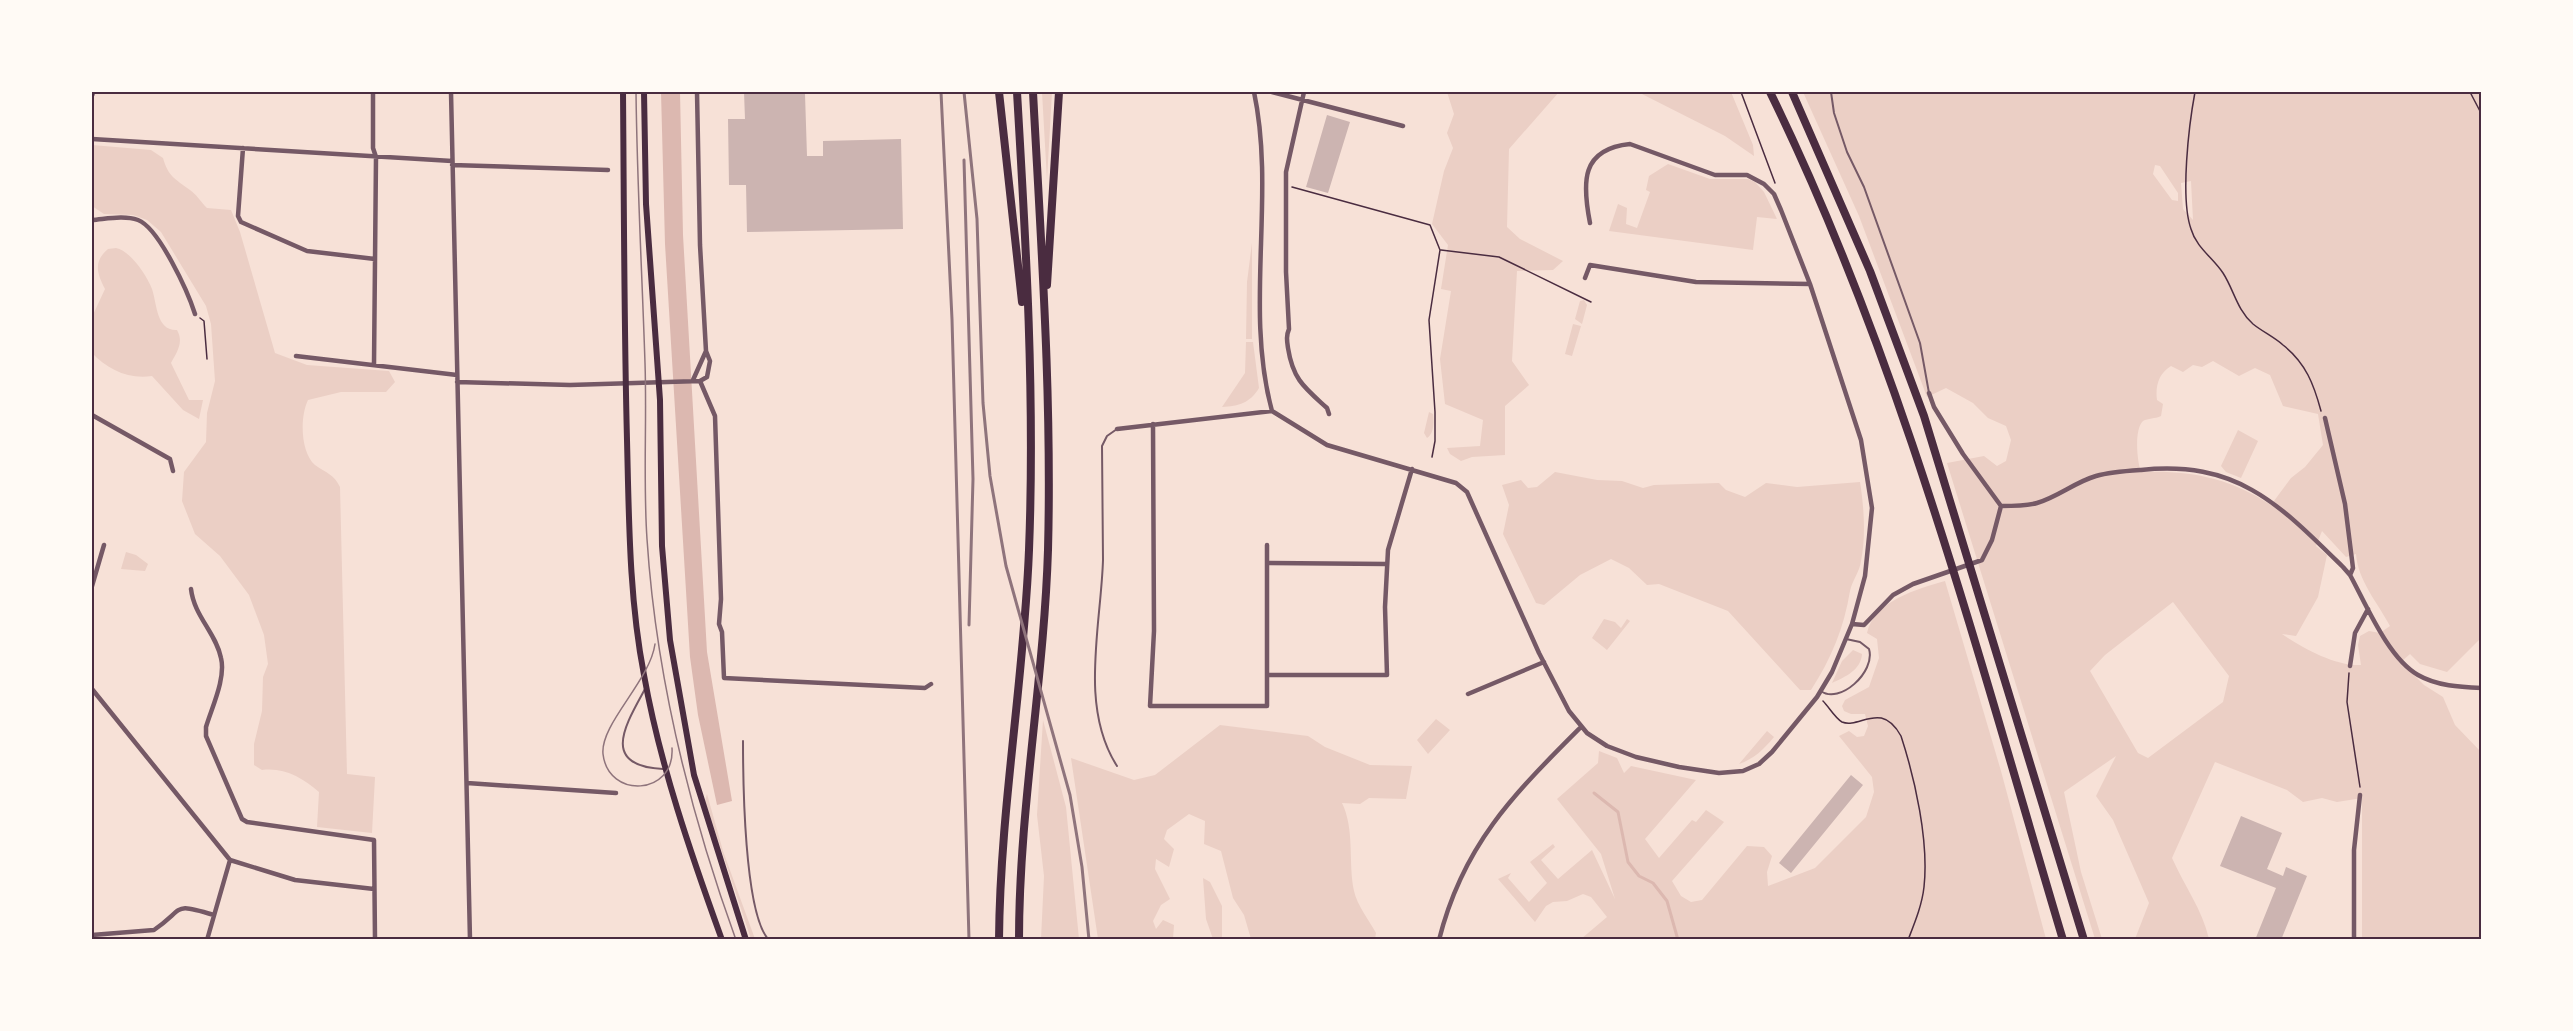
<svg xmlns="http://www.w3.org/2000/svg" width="2573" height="1031" font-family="'Alegreya Sans',sans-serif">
	<rect width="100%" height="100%" fill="#f7e1d7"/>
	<path fill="#ebcfc5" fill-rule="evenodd" d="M1042,92H1052L1047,180Z
		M1447,92H1559L1509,149L1507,227L1520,239L1563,261L1553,270L1517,271L1512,361L1529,385L1505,406V455L1472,457L1461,461L1450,454L1447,448L1480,446L1483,420L1445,404L1440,359L1451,291L1441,289L1448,245L1432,224L1444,171L1453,148L1447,133L1454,114Z
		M1638,92H1731L1753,145L1754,156L1725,136Z
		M1803,92H2481V638L2447,672L2420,664L2410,654L2401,662L2424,685L2443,697L2455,725L2481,752V939H2362V798L2337,802L2322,798L2303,802L2287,790L2215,762L2172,858C2185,887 2202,909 2209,939H2135L2149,903L2113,820L2096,796L2116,756L2064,792L2081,872L2102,939H2095L1947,463L1984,456L1997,466L2006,461L2011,440L2006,426L1988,418L1973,403L1946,388L1927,397L1859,216ZM2155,165L2160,166L2178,193V201L2172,200L2153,174ZM2191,181L2193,220L2183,209L2181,183ZM2213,361L2239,376L2255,368L2270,375L2283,406L2318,414L2323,445L2305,467L2291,478L2271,505C2230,478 2190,470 2141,472C2137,462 2134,429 2143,421C2148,418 2155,419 2161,416L2163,404L2157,400C2155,386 2159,373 2171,366L2183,372L2193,365L2202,367ZM2322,531L2346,557L2356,554C2358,581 2378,603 2390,626L2380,633L2369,631L2360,636L2358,645L2361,665C2335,666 2303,648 2282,634L2296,636L2318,597L2327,555L2316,546ZM2173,602L2229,676L2223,702L2148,758L2138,753L2090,671L2105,655Z
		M92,145L151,150L163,158C168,176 175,179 190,190C196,194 201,202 207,208L231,210L240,232L275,353L307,365L389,371L395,382L386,392H341L308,400C300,416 300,452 315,465C326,473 334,474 340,487L347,774L375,777L372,833L317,827L319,792C303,778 284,767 262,770L254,765V744L262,711L263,677L268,664L264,635L249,595L220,556L195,534L182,501L184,472L206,442L207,413L215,381L211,324L206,306L161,232L147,220L133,215L104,214L92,206Z
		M1668,164L1710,179H1748L1755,182L1764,192L1777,219L1757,217L1753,250L1609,231L1618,204L1627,208L1626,224L1637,228L1650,192L1646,190L1649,176Z
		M1252,243V339H1246L1247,282Z
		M116,248C131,251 147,276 152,289C157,303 156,331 177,330C184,342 177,352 171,363L189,400H203L199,419L183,410L152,376C129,380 107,369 92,353V317L105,289C97,273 93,262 108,249Z
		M1584,300L1587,305L1582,324L1575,319L1580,301Z
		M1573,324L1581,326L1572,356L1565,354Z
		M1246,342H1253L1259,388C1250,403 1239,406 1222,407L1245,373Z
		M1429,412L1433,414C1434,422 1434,434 1427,438L1424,433Z
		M2238,430L2258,441L2241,478L2226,472L2221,466Z
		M1555,472L1597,480L1622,481L1643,488L1654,485L1719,483L1726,490L1745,497L1766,483L1797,487L1860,482C1864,507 1866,536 1861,561C1860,571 1852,581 1850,591C1844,628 1831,659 1811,690H1800L1728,611L1659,584L1647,585L1629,568L1611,559L1580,575L1544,605L1536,603L1503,534L1509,505L1502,485L1521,480L1528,488L1537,487Z
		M126,552L136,555L148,564L145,571L121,569Z
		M1945,581L2001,771L2046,939H1581L1607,917L1591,897L1583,894L1567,901L1553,902L1546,906L1535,922L1498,879L1511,873L1508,878L1529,902L1547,883L1530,862L1553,844L1555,847L1541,860L1558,879L1592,850L1615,899L1601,854L1557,799L1598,763L1599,751L1617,758L1624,773L1631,766L1696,780L1645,839L1659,858L1692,820L1696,822L1706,810L1724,822L1672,881L1681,896L1691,902L1702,900L1747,846L1764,847L1772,856L1767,872L1768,886L1815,868L1866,817L1874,792L1872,777L1839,736L1849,731L1857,737L1864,736L1868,726L1865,714H1851L1844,711L1842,706L1845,700L1869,687L1879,658L1877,639L1867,633C1874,601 1917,589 1945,581Z
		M1604,619L1615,622L1621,628L1627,619L1630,621L1607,650L1592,638Z
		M1853,650L1862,654C1861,670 1845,677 1832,683L1842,661Z
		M1436,719L1450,730L1428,754L1417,740Z
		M1043,720L1066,807L1079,939H1041L1044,876L1037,815Z
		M1220,725L1308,736L1325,747L1370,765L1412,766L1406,799L1369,798L1360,804L1342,803C1355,830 1348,862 1354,891C1357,905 1369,920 1376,933L1375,939H1251L1244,915L1233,898L1221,851L1204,844L1205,821L1189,814L1167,830L1164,839L1174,849L1169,867L1156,859L1155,869L1170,899L1161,905L1153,921L1156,929L1163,920L1174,925L1173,939H1098L1071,758L1134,780L1155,775Z
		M1767,731L1774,737C1764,749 1754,759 1739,764Z
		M707,794L723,851L755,939H751L705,801Z
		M1203,878L1210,882L1222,906V939H1213L1206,919Z"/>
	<path fill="#dcb8b0" d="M661,92H680L683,235L707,652L732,801L717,805L698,715L690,657L665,244Z"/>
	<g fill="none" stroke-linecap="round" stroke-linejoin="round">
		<path stroke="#dcb8b0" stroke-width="3" d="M1594,793L1618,812L1628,862L1639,876L1653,883L1667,901L1678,940"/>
	</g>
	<path fill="#ccb4b1" d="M744,92H819L805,94L807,156H823V141L901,139L903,229L747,232L746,185H729L728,119H745Z
		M1327,115L1350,122L1328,193L1306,187Z
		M1851,775L1863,785L1791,873L1779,863Z
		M2241,816L2282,833L2267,869L2283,876L2286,867L2307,876L2281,940H2255L2276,888L2220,866Z"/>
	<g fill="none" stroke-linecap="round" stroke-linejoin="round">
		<path stroke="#4a2c40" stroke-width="1.5" d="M1741,92L1775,183
			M2195,92C2189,124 2180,198 2191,229C2196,247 2213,258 2223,273C2234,290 2237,310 2253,324C2263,332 2274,337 2283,345C2306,363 2314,385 2321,411
			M2470,92L2482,115
			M1292,187L1430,225L1440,250L1429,320L1435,412V441L1432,457
			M1441,250L1499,257L1591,302
			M200,318L204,321L207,359
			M2349,673L2347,702L2360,787
			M1823,701C1829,707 1835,718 1842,722C1860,729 1881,700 1901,736C1915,779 1929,841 1924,887C1922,905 1915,922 1908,940"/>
		<path stroke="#755966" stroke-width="2" d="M1831,92L1834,113L1847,152L1864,187L1920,343L1929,393
			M1117,429L1107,436L1102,446C1102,484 1103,522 1103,560C1101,626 1079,707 1117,766
			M645,689C626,724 599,766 663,769
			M1821,691C1839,705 1876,672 1869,649L1860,642L1846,639
			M743,741C743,778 744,915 769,940"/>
		<path stroke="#755966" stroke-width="4.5" d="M373,92V148L376,157L374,365
			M451,92L470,940
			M1254,92C1276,195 1244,309 1272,411
			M1272,92L1403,126
			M1304,92L1286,172V272L1289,329C1286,336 1287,341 1288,348C1293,380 1305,388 1327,408L1329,414
			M92,139L452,161
			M243,148L238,216L241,222L307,251L375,259
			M452,165L608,170
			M92,220C106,219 124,215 138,220C159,228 188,292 195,314
			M1585,278L1590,265L1696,282L1810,284
			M296,356L457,375
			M693,380L706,351
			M700,381L715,416L721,599L719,624L722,632L724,678L925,688L931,684
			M457,382L570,385L700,381L707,377L710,361L706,351L700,245L697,92
			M1929,393L1934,407L1963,454L2001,506
			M92,415L170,459L173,471
			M2325,418L2345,504L2353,568L2350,575
			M1153,424L1154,631L1150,706H1267V675
			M1117,429L1272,411L1327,445L1456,483L1467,492L1539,653L1569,711L1587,733L1607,746L1636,757L1679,767L1719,773L1743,771L1759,764L1772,752L1817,697L1832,672L1852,624L1865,576L1872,508L1861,440L1810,284L1781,210L1774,194L1764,184L1747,175H1715L1630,144C1581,149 1582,182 1590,223
			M2001,506C2013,506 2026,506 2037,503C2058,497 2075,482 2096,476C2110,472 2126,471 2141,470C2237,460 2279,504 2343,567L2350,575C2366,604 2388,658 2418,675C2437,686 2460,687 2482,688
			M1267,545V563L1386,564
			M1267,563V675H1387L1385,607L1388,550L1412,469
			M92,586L104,545
			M191,589C194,616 216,633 221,658C226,678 212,707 206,727V736L242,819L247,822L374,840L375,940
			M1852,624L1864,625L1893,595L1913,584L1982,560L1992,540L2001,506
			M2350,666L2355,633L2368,609
			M92,689L230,860L295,880L374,889
			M1468,694L1544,662
			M467,783L616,793
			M92,935L154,930C186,908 171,902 214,915
			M207,940L230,860
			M1439,940C1463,844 1514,794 1581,727
			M2354,940V850L2360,795"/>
		<path stroke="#755966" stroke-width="5" d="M92,95L93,92"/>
		<path stroke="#4a2c40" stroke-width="6" d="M623,92C624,208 624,324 627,440C629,518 629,598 644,675C660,765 691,854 722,940
			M644,92L646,204L660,400L662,546L670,640L694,775L746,940"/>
		<path stroke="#4a2c40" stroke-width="8" d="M999,92L1022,302
			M1770,92C1902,362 1977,652 2063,940
			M1792,92L1870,271L1924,416L2084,940
			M1047,285L1059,92
			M999,940C1000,809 1024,681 1029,550C1035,398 1026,244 1017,92
			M1019,940C1019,809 1044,680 1048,550C1052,397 1041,244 1033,92"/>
		<path stroke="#8f747c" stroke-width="1.5" d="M636,92C637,182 642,272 645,363C647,422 643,480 647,539C656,677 689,810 736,940
			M655,644C650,681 600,724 603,754C608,799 675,796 672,748"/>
		<path stroke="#8f747c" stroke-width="3" d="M941,92L952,319L969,940
			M964,92L977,219L983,403L990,476L1006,566L1070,795L1082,867L1089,940
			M964,160L973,479L969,625"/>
	</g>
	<rect width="2573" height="1031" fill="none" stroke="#fffaf5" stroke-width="186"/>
	<rect x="93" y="93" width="2387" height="845" fill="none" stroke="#4a2c40" stroke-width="2"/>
</svg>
